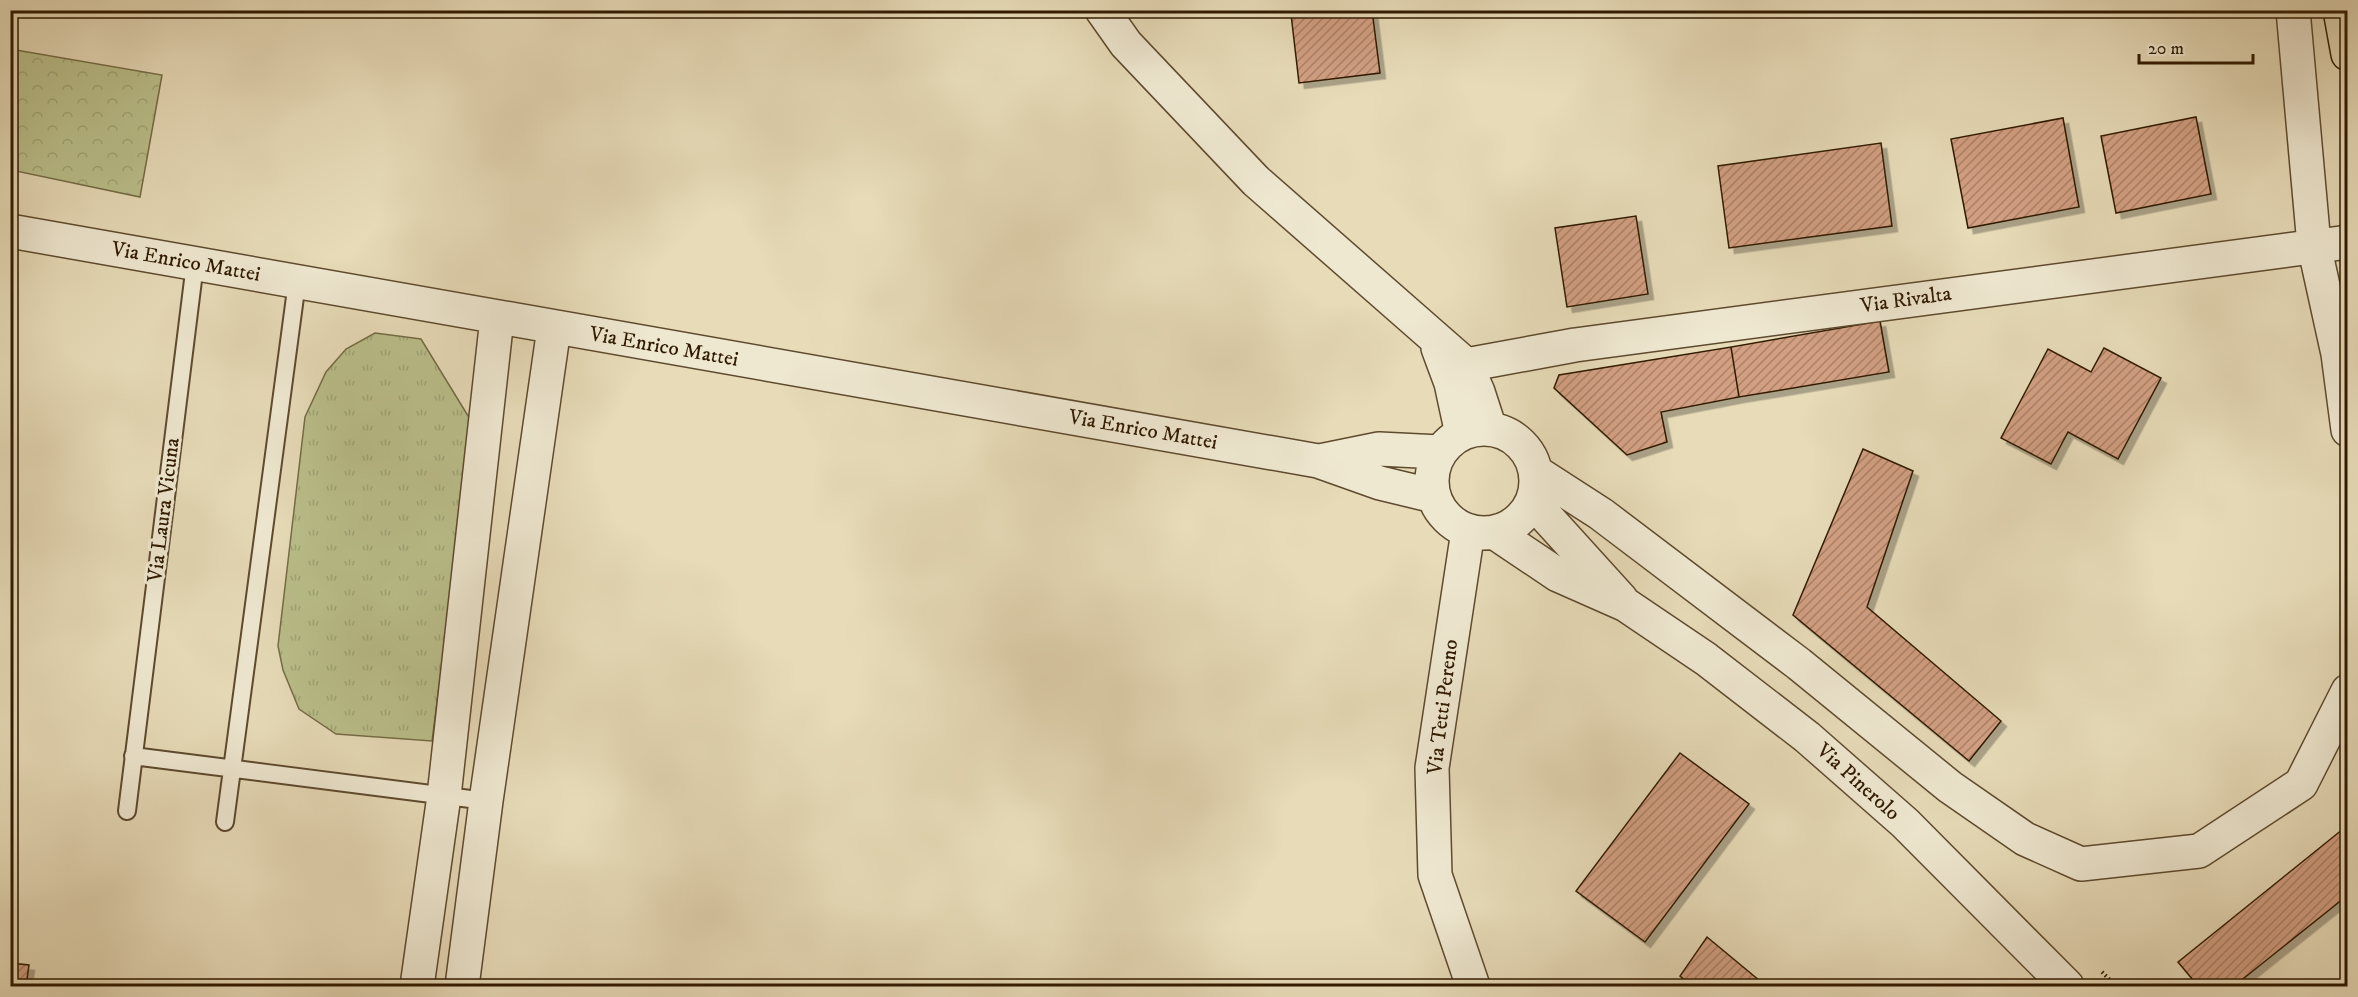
<svg xmlns="http://www.w3.org/2000/svg" width="2358" height="997" font-family="'IM FELL DW Pica',serif">
	<defs>
		<pattern id="grass-tufts" width="24" height="20" patternUnits="userSpaceOnUse" patternTransform="scale(1.5)"><rect width="24" height="20" fill="#babf8b"/><path d="M3 7l-1-3M5 7V3M7 7l1-3M15 17l-1-3M17 17v-4M19 17l1-3" fill="none" stroke="#a0a476"/></pattern>
		<pattern id="forest-crowns" width="20" height="18" patternUnits="userSpaceOnUse" patternTransform="scale(1.5)"><rect width="20" height="18" fill="#babf8b"/><path d="M2 6a3 3 0 1 1 6 0M12 15a3 3 0 1 1 6 0" fill="none" stroke="#a0a476"/></pattern>
		<pattern id="building-hatch" width="6" height="6" patternUnits="userSpaceOnUse" patternTransform="scale(1.5)"><rect width="6" height="6" fill="#d29f82"/><path d="M-1 1l2-2M0 6l6-6M5 7l2-2" fill="none" stroke="#ab8168"/></pattern>
		<filter id="shadow"><feDropShadow dx="5.5" dy="5.5" stdDeviation="0" flood-color="#0004"/></filter>
	</defs>
	<rect width="100%" height="100%" fill="#e7dbb8"/>
	<filter id="stains"><feTurbulence type="fractalNoise" baseFrequency=".00333" numOctaves="4"/><feColorMatrix values="0 0 0 0 .2 0 0 0 0 .09 0 0 0 0 .02 0 0 0 .5 -.17"/></filter>
	<radialGradient id="worn" r=".72"><stop offset=".6" stop-color="#630" stop-opacity="0"/><stop offset="1" stop-color="#630" stop-opacity=".3"/></radialGradient>
	<path fill="url(#grass-tufts)" stroke="#756c46" stroke-width="1.5" d="M375,333L421,339L473,424L432,741L336,734L299,709L283,670L278,646L305,417L326,372L346,349Z"/>
	<path fill="url(#forest-crowns)" stroke="#756c46" stroke-width="1.5" d="M10,49L162,75L140,197L11,170Z"/>
	<path fill="url(#building-hatch)" stroke="#301a00" stroke-width="1.5" filter="url(#shadow)" d="M1320,10H1372L1380,73L1299,83L1291,14Z
		M2196,117L2211,194L2116,213L2101,136Z
		M2063,118L2079,207L1968,228L1951,139Z
		M1881,143L1892,226L1729,248L1718,166Z
		M1636,216L1648,294L1567,307L1555,228Z
		M1880,321L1889,372L1739,397L1731,347Z
		M1731,347L1739,397L1661,412L1667,442L1627,455L1554,388L1559,375Z
		M2104,348L2161,378L2118,459L2068,432L2051,464L2001,438L2048,349L2091,372Z
		M1863,449L1913,471L1867,607L2001,721L1969,761L1793,615Z
		M1680,753L1749,804L1645,942L1576,891Z
		M2348,825V895L2234,986H2198L2178,962Z
		M1707,937L1766,986H1692L1680,976Z
		M10,963L29,965L26,986H10Z"/>
	<g fill="none" stroke-linecap="round" stroke-linejoin="round">
		<g stroke="#5e4a2e" stroke-width="20">
			<path id="service" d="M133,756L486,801
				M127,811L195,264
				M225,822L297,282"/>
		</g>
		<g stroke="#5e4a2e" stroke-width="36">
			<path id="minor" d="M1102,10L1126,44L1256,181L1466,365L1478,392L1490,429
				M2293,10L2314,245L2338,354L2348,430
				M10,231L1318,461L1380,483L1434,496
				M1438,348L1451,383L1462,434
				M1466,365L1575,345L2348,242
				M1432 481a52 52 0 1 1 104 0a52 52 0 1 1-104 0Z
				M1320,461L1379,449L1440,452
				M1536,472L1601,514L1799,664L1950,787L2025,839L2081,864L2199,851L2301,784L2348,691
				M1532,501L1621,599
				M1468,531L1432,768L1435,875L1473,986
				M1494,532L1558,575L1626,605L1706,659L1807,737L1905,823L2067,986
				M417,986L444,796L497,318
				M462,986L486,801L554,328"/>
		</g>
		<g stroke="#301a00" stroke-width="36">
			<path id="primary" d="M2340,10L2348,54"/>
		</g>
		<path stroke="#301a00" stroke-width="4" stroke-dasharray="1.5 3" stroke-linecap="butt" d="M2102,972L2116,986"/>
		<use href="#service" stroke="#efe8d1" stroke-width="16"/>
		<use href="#minor" stroke="#efe8d1" stroke-width="33"/>
		<use href="#primary" stroke="#e7dbb8" stroke-width="33"/>
	</g>
	<g text-anchor="middle" dominant-baseline="central" stroke-width="6" stroke-linejoin="round" paint-order="stroke">
		<g font-size="21" fill="#301a00" stroke="#efe8d1">
			<text transform="translate(186 262) rotate(10)">Via Enrico Mattei</text>
			<text transform="translate(1906 300) rotate(-8)">Via Rivalta</text>
			<text transform="translate(664 347) rotate(10)">Via Enrico Mattei</text>
			<text transform="translate(1143 430) rotate(10)">Via Enrico Mattei</text>
			<text transform="translate(164 510) rotate(-83)">Via Laura Vicuna</text>
			<text transform="translate(1443 707) rotate(-83)">Via Tetti Pereno</text>
			<text transform="translate(1858 782) rotate(42)">Via Pinerolo</text>
		</g>
	</g>
	<rect width="2358" height="997" fill="none" stroke="#e7dbb8" stroke-width="36"/>
	<rect x="12" y="12" width="2334" height="973" fill="none" stroke="#301a00" stroke-width="3"/>
	<rect x="18" y="18" width="2322" height="961" fill="none" stroke="#301a00" stroke-width="1.5"/>
	<path d="M2139 54v9h114v-9" fill="none" stroke="#301a00" stroke-width="3"/>
	<text x="2148" y="54" font-size="18" fill="#301a00" stroke="#efe8d1" stroke-width="4.5" paint-order="stroke">20 m</text>
	<rect width="100%" height="100%" filter="url(#stains)"/>
	<rect width="100%" height="100%" fill="url(#worn)"/>
</svg>
